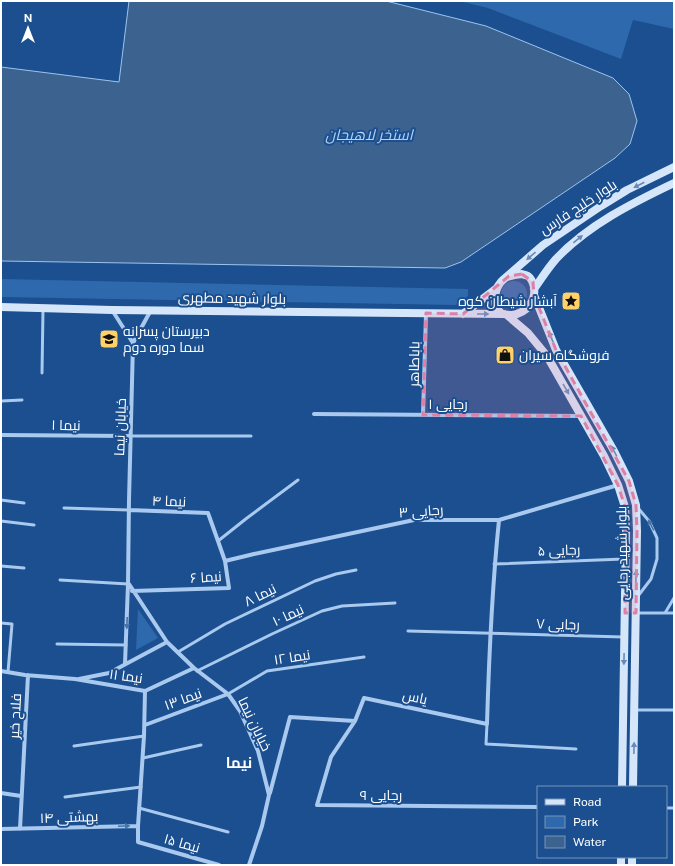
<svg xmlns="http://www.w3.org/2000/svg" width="675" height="866" font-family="'Public Sans',Cairo,sans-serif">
	<rect width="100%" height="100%" fill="#1b4f8f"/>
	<path fill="#2e69ad" d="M459,1H674V29L633,20L621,59L488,8Z
		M1,279L468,289V296L456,305L1,297Z
		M501 294a13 13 0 1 1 26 0a13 13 0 1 1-26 0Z
		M138,609L158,638L136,650Z"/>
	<path fill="#3c6290" stroke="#9cc4f0" d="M129,1H386L486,26L613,78L629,94L637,121L630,144L615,158L461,262L445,268L1,261V67L119,82Z"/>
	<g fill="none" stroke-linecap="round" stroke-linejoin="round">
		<path stroke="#a9c9ee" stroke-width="3" d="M42,373L43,310
			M1,401L22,400
			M130,436H251
			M1,500L24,503
			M64,508L129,510
			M638,508L649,521L657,538V559L651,579L638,596
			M1,521L34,525
			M218,541L247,518L298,480
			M494,564L624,559
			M1,566L24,568
			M60,580L128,584
			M636,613H674
			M665,613L674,598
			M1,623L12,624L8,672
			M408,631L623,637
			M57,644L126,645
			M178,652L225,624L315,581L336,574L356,570
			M197,671L272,634L322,611L342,606L395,603
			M228,694L267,671L364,657
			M635,710H674
			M487,724L486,744L576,749
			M74,746L144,736
			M143,758L201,745
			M65,797L141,787
			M139,808L228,832
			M666,808H674"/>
		<path stroke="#a9c9ee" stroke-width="4" d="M112,310L133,343
			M314,414L581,416
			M423,415L426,314
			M1,435L130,436
			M129,510L208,513L218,541L225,561L229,588L132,591
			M499,520C492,588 489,655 487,724L364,698L355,721L331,757L317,805L538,807
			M225,561L254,554L414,520H499L618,485
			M129,584L167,642L194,668L228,694L240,711L258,751L269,795L262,826L249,865
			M125,664L128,584L129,500L133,343L151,310
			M1,671L25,675L75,679L145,691L194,668
			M79,679L109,673L167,642
			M145,691L144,736L138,826V842L219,865
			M145,725L228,694
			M1,793L21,796
			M270,793L290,717L355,721
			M1,829L138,826
			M20,829L28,675"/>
		<path stroke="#d6e6fa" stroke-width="8" d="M522,274C524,275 526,275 528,276C531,278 533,283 534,287C536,301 527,313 512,315C508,315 503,315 500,312C491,304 495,286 504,279C509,275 516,275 522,274Z
			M504,279L543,245L601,206L627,190L674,167
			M534,289C541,279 548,268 556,259C588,225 632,203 674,183
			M534,295L556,350L614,451L629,481L636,505L637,531L633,787
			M1,307L112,310L504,314
			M463,314L497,288
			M507,315L528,333L547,356L604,456L618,485L625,507L626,531L622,787
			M621,865V857
			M632,865V857"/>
	</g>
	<defs><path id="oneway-solid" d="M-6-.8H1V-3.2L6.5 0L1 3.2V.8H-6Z"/></defs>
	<g fill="#668bba">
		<use href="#oneway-solid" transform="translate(639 185) rotate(153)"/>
		<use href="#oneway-solid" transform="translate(578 239) rotate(-39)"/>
		<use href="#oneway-solid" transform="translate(531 256) rotate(139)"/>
		<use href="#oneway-solid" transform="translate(483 314)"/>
		<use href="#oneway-solid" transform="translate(551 337) rotate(-113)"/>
		<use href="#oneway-solid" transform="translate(566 389) rotate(60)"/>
		<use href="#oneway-solid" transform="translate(614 451) rotate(-118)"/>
		<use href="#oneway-solid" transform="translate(636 576) rotate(-89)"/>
		<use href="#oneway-solid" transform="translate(624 659) rotate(91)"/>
		<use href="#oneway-solid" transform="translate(634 748) rotate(-89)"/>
	</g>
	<g fill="#4674ac">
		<use href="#oneway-solid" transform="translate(651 525) rotate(-118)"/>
		<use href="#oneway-solid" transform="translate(127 623) rotate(92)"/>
		<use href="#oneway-solid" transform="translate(124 826) rotate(-2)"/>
	</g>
	<path fill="#dd80a5" fill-opacity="0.2" stroke="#dd80a5" stroke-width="3" stroke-dasharray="8 5" stroke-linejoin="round" d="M522,274L533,282L534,295L556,350L629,481L636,505L637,531L636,613H625V507L618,485L581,416L423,415L426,313L463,314L509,276Z"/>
	<defs>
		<g id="sight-square" transform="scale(1)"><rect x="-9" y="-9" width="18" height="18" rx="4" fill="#ffd166" stroke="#1b4f8f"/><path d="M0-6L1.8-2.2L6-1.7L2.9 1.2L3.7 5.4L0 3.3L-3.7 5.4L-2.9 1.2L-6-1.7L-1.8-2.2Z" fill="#111"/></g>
		<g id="school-square" transform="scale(1)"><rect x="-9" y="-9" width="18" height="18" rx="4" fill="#ffd166" stroke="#1b4f8f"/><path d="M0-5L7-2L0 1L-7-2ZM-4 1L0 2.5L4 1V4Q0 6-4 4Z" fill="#111"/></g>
		<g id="shop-square" transform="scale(1)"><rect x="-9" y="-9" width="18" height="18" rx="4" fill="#ffd166" stroke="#1b4f8f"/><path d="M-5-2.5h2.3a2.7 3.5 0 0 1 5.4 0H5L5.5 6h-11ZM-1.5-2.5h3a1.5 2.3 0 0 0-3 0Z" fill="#111"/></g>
	</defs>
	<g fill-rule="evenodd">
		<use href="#sight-square" x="571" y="301"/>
		<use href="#school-square" x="109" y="339"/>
		<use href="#shop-square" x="505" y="355"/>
	</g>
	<g text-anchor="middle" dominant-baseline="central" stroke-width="4" stroke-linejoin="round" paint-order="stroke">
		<g font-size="14" fill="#fff" stroke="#1b4f8f">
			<text transform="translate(578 207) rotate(-33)">بلوار خلیج فارس</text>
			<text transform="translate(232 298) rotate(1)">بلوار شهید مطهری</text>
			<text transform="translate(414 364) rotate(-89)">باباطاهر</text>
			<text x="448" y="404">رجایی ۱</text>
			<text transform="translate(66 425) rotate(1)">نیما ۱</text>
			<text transform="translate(120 427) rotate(-88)">خیابان نیما</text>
			<text transform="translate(169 501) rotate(2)">نیما ۴</text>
			<text transform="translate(421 511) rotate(-4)">رجایی ۳</text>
			<text transform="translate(559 550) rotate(-2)">رجایی ۵</text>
			<text transform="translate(622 553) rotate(-91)">بلوار شهید رجایی</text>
			<text transform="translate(206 577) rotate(-4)">نیما ۶</text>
			<text transform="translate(260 595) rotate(-26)">نیما ۸</text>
			<text transform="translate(288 615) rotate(-25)">نیما ۱۰</text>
			<text transform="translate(558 624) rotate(2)">رجایی ۷</text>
			<text transform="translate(292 657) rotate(-9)">نیما ۱۲</text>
			<text transform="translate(126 676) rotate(8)">نیما ۱۱</text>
			<text transform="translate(415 697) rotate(12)">یاس</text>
			<text transform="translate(183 699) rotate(-20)">نیما ۱۳</text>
			<text transform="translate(15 716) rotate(-87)">فلاح خیر</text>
			<text transform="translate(255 724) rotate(64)">خیابان نیما</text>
			<text x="381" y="795">رجایی ۹</text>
			<text transform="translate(69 817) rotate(-2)">بهشتی ۱۴</text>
			<text transform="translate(182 843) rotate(16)">نیما ۱۵</text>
		</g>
		<g font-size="14" fill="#fff" stroke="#1b4f8f" text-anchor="start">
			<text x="557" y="301" text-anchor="end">آبشار شیطان کوه</text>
			<text x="123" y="331">دبیرستان پسرانه<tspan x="123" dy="16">سما دوره دوم</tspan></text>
			<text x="519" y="355">فروشگاه سیران</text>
		</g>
		<g font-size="15" font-style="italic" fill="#b5d3f5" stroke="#1b4f8f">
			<text x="369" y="134">استخر لاهیجان</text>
		</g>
		<g font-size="15" font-weight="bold" fill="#fff" stroke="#1b4f8f">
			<text x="239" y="762">نیما</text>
		</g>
	</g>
	<rect width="675" height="866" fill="none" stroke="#ffffff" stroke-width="4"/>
	<rect x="537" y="786" width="130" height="72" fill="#1b4f8f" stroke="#7695bc"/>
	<rect x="545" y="799" width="20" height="6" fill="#d6e6fa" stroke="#7695bc"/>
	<text x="573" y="806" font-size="12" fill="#ffffff">Road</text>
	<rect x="545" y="816" width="20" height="12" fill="#2e69ad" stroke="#7695bc"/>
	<text x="573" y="826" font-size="12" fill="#ffffff">Park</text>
	<rect x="545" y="836" width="20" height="12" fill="#3c6290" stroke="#7695bc"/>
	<text x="573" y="846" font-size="12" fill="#ffffff">Water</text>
	<g transform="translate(28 28)" stroke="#1b4f8f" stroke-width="3" paint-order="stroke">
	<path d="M0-3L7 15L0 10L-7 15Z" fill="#ffffff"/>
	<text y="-6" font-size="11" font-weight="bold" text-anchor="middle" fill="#ffffff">N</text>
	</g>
</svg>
